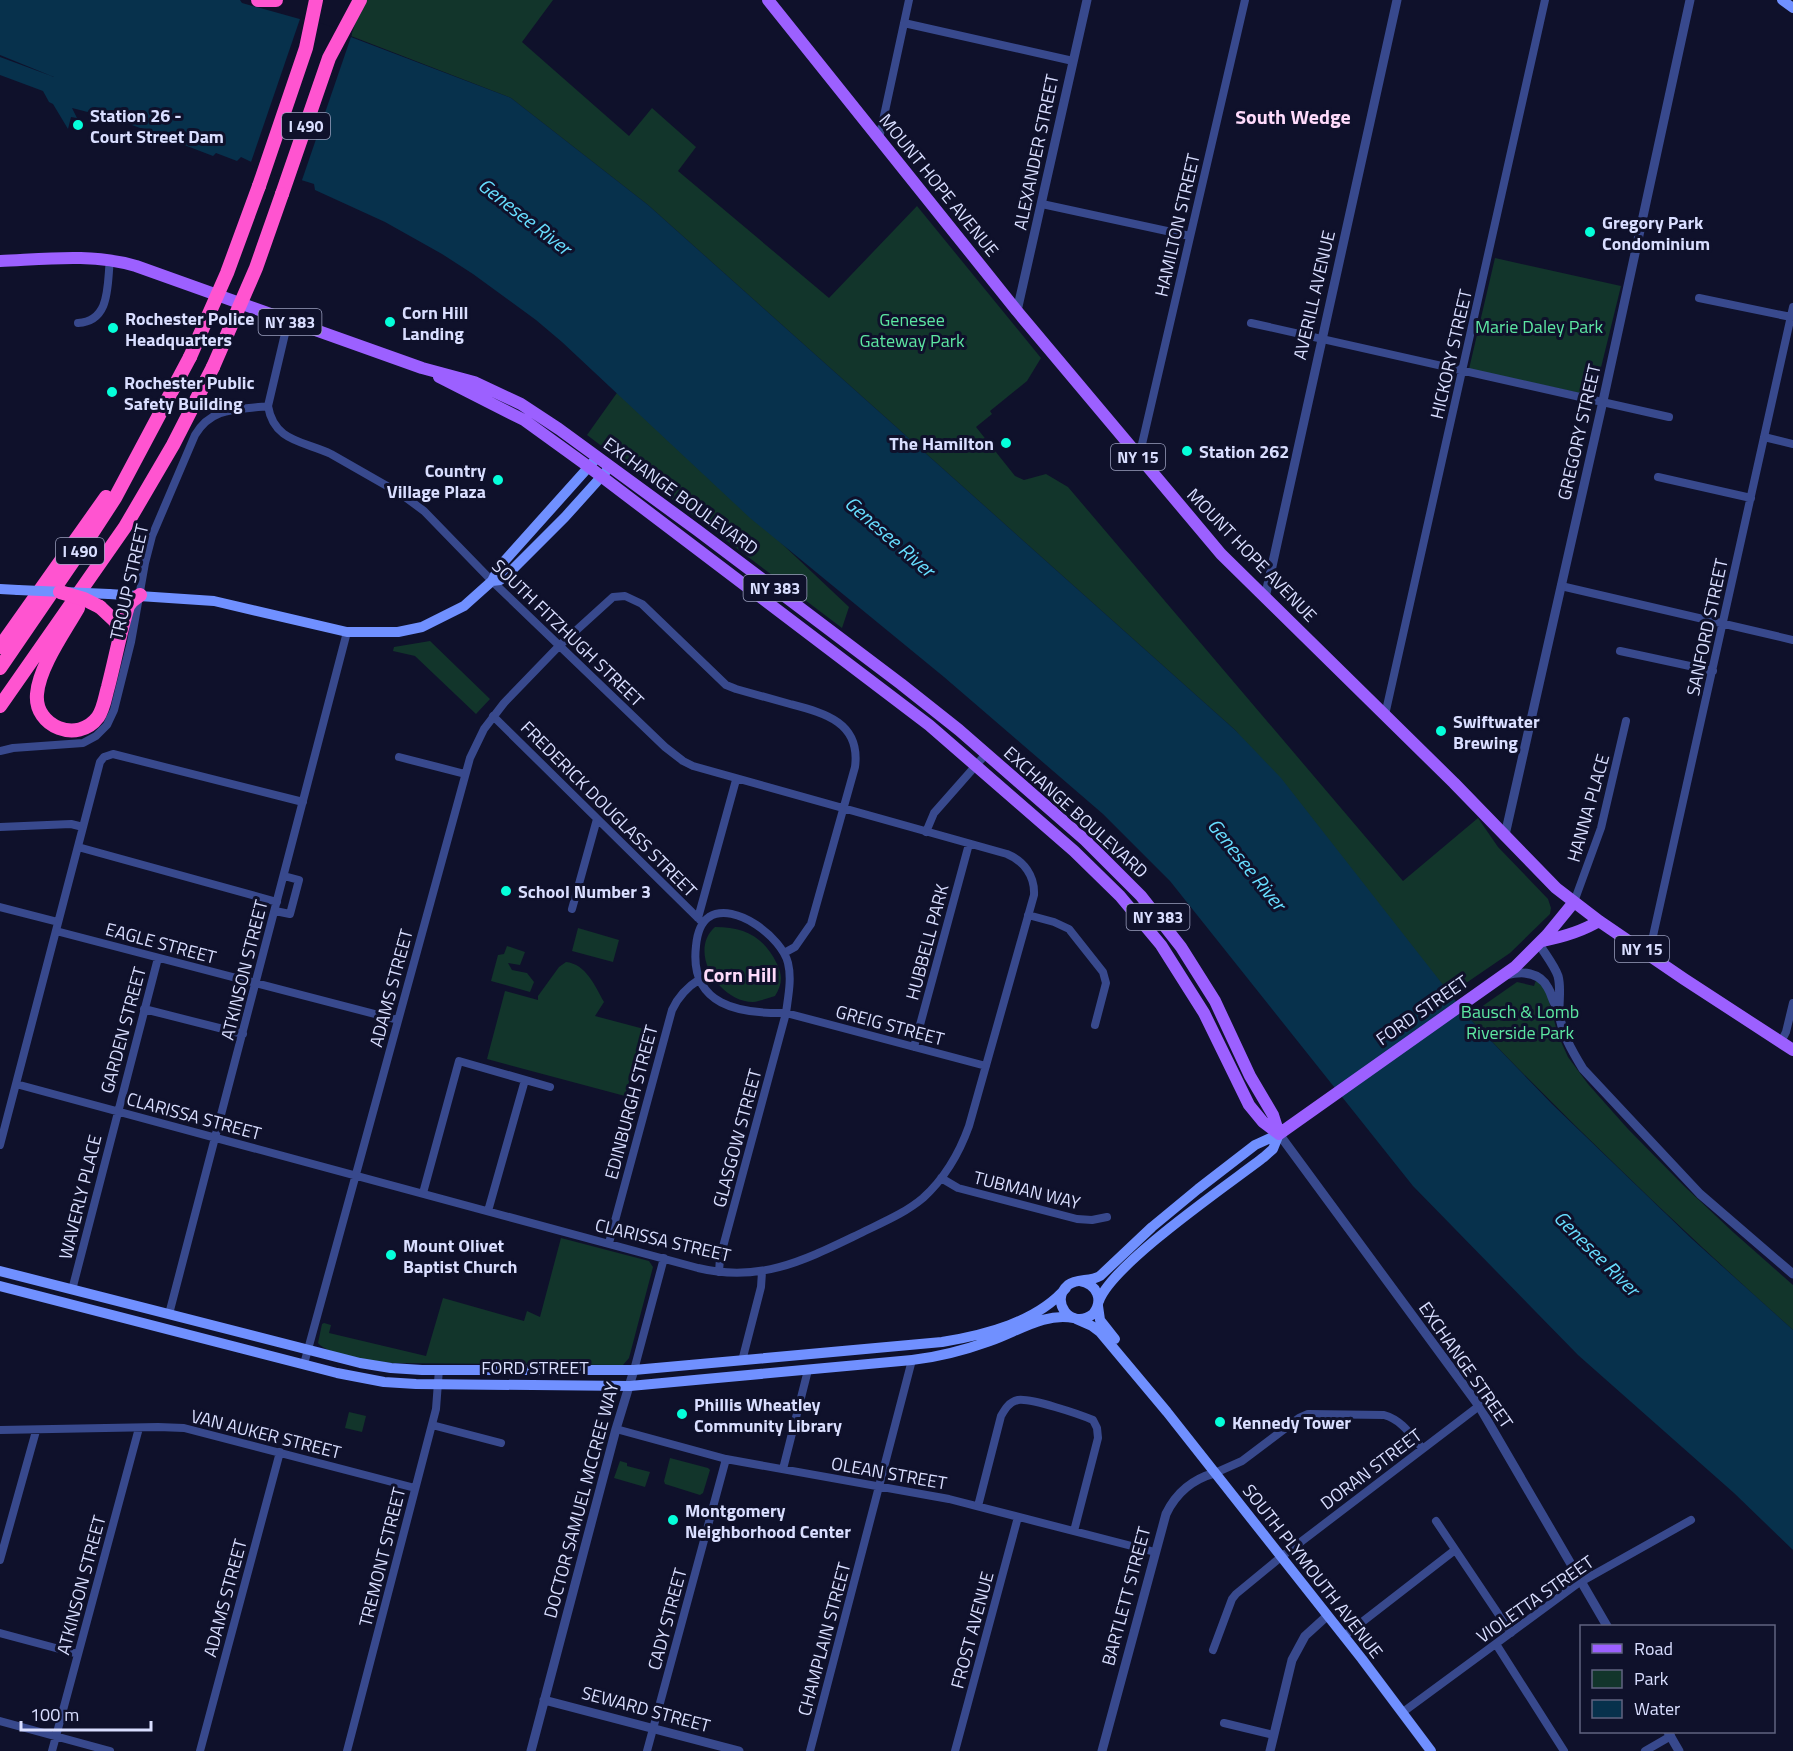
<svg xmlns="http://www.w3.org/2000/svg" width="1793" height="1751" font-family="'Titillium Web',sans-serif">
	<rect width="100%" height="100%" fill="#0f112b"/>
	<path fill="#12352b" d="M367,0H553L522,42L629,136L652,108L696,147L678,171L829,298L917,206L1041,358L1027,381L990,411L992,414L976,427L1015,476L1024,480L1046,474L1068,487L1403,881L1478,818L1498,847L1548,899L1551,908L1550,914L1510,953L1450,994L1235,730L648,205L511,98L351,36L359,13Z
		M1495,258L1621,286L1594,396L1469,369Z
		M619,390L849,607L842,628L587,435Z
		M430,641L490,699L476,714L415,656L393,651L394,647Z
		M715,927C745,927 764,937 777,964C783,976 782,985 775,996C768,998 760,1001 753,1002C720,1002 687,952 715,927Z
		M578,928L619,940L613,962L572,951Z
		M507,946L525,952L520,965L508,963L512,970L527,973L534,982L530,992L491,981L498,955L504,954Z
		M566,962C586,964 595,986 604,1002L595,1016L644,1029L625,1096L487,1059L505,991L538,1000V996L559,967Z
		M1536,980L1546,990L1558,1035L1568,1057L1588,1084L1628,1129L1684,1186L1733,1232L1793,1285V1330C1680,1229 1574,1127 1469,1018L1484,1005L1517,982L1534,986Z
		M561,1238L649,1261L653,1267L629,1358L623,1365L392,1363C376,1361 327,1355 318,1343L322,1324L324,1323L331,1325L329,1333L426,1356L443,1298L524,1321L527,1311L540,1317Z
		M349,1412L366,1416L362,1432L345,1428Z
		M670,1458L708,1468L710,1470L703,1493L700,1495L665,1484L664,1481Z
		M620,1461L627,1463V1466L650,1472L645,1487L614,1478Z"/>
	<path fill="#07314c" d="M0,0H240L242,3L314,23L511,98L648,205L1235,730L1281,778L1469,1018L1552,1104L1692,1239L1793,1330V1550L1734,1493L1578,1355L1413,1186L1170,881L1103,814L944,677L750,518L562,342L536,320L473,274L442,254L385,222L315,190L314,184L266,169L241,157L237,161L216,153L213,156L119,120L72,108L77,118L71,117L68,129L53,104L49,102L43,91L0,75V57L54,77L0,55Z"/>
	<path fill="#0f112b" d="M301,16L352,34L301,183L265,172L250,165Z"/>
	<g fill="none" stroke-linecap="round" stroke-linejoin="round">
		<path stroke="#38498d" stroke-width="8" d="M904,23L1073,61
			M879,139L909,0
			M1042,204L1190,236
			M1699,298L1791,317
			M78,323C111,321 107,285 110,259
			M1251,323L1669,417
			M1764,437L1793,444
			M1139,457L1245,0
			M1658,477L1751,498
			M1561,586L1793,640
			M1620,651L1713,671
			M1385,715L1545,0
			M493,716L703,923
			M0,751L13,748L83,743L96,736L107,725L114,710L131,642L145,563L152,536L195,435C212,406 238,410 268,406
			M399,757L465,774
			M0,827L71,824L83,827
			M926,832L934,813L986,754
			M78,847L277,902
			M1574,902L1601,828L1626,721
			M0,907L58,922
			M572,909L597,819
			M275,911L290,914L299,880L284,876
			M1028,915L1054,922L1069,929L1103,972L1106,983L1095,1025
			M698,918L736,780
			M56,931L398,1020
			M1649,954L1793,307
			M144,1009L243,1034
			M1781,1042L1786,1032L1793,1003
			M914,1047L969,844
			M16,1084L698,1268C761,1283 805,1260 859,1234C881,1223 904,1214 923,1198C945,1178 959,1154 969,1126L1034,895C1035,876 1024,861 1007,854L693,766L683,761L665,747L492,581L424,511L401,494L331,454C304,441 274,442 268,406L288,321
			M0,1145L100,762L104,757L113,754L303,802
			M941,1178L958,1188L1077,1219L1092,1220L1107,1217
			M423,1193L459,1061L550,1087
			M488,1211L525,1080
			M609,1243L672,1010C678,997 687,987 700,979
			M719,1272L720,1258L786,1013C788,997 792,979 788,963C782,938 735,901 709,917C700,923 697,935 696,946C689,1006 740,1014 786,1013L986,1066
			M72,1290L158,958
			M169,1314L347,632
			M742,1361L761,1287L762,1272
			M304,1364L470,758L484,729L504,703L559,646L613,597L625,596L642,604L726,685L736,689C754,694 772,699 790,704C824,713 861,722 855,767L811,924L795,947L784,953
			M634,1370L664,1258
			M432,1425L501,1443
			M616,1429L726,1459L949,1499L1155,1552
			M0,1430L158,1427L184,1428L415,1488
			M783,1469L808,1370
			M1215,1473L1242,1461L1299,1418L1308,1414L1384,1415C1402,1420 1411,1435 1422,1448
			M978,1506L1001,1416C1005,1409 1009,1402 1018,1400C1031,1398 1079,1414 1093,1420L1097,1428L1098,1438L1074,1531
			M1436,1521L1511,1633
			M0,1560L36,1431
			M0,1633L78,1654
			M1344,1636L1455,1550
			M1496,1644L1564,1751
			M1213,1650L1232,1599L1236,1594L1281,1557L1479,1406
			M1403,1712L1577,1584L1691,1520
			M0,1721L110,1751
			M1224,1723L1274,1735
			M52,1751L139,1428
			M200,1751L280,1452
			M347,1751L436,1409L439,1369
			M647,1751L726,1459
			M810,1751L912,1360
			M955,1751L1018,1517
			M1645,1751L1671,1736"/>
		<path stroke="#38498d" stroke-width="9" d="M1017,311L1087,0
			M1265,598L1397,0
			M1505,835L1603,401L1690,0
			M1539,944C1545,954 1554,965 1558,976C1561,987 1559,997 1559,1009C1560,1031 1572,1051 1583,1069L1700,1194L1793,1274
			M1506,975C1522,971 1540,972 1548,988C1553,996 1552,1003 1559,1009
			M1279,1134L1479,1406L1607,1626
			M544,1700L739,1751
			M1668,1732L1679,1751
			M531,1751L616,1429L634,1370
			M1102,1751L1166,1514C1176,1493 1193,1479 1215,1473
			M1270,1751L1292,1660L1305,1636L1327,1616"/>
		<path stroke="#7090ff" stroke-width="10" d="M1782,0L1793,8
			M492,581L500,580L509,573L565,517L610,467
			M0,589L18,590
			M109,594L214,601L347,632H398L422,627L464,606L492,581L499,567L594,461
			M0,1271L360,1363L391,1368L422,1370H634L942,1342C985,1335 1037,1322 1066,1288
			M1080,1281C1097,1284 1104,1300 1093,1314C1071,1331 1049,1301 1068,1285C1077,1278 1090,1282 1100,1276L1152,1227L1198,1189L1255,1145L1279,1134
			M0,1286L337,1373L384,1382L416,1384L630,1386L912,1360C939,1357 965,1350 990,1341C1017,1332 1044,1312 1074,1318
			M1099,1301C1112,1264 1229,1184 1264,1157L1273,1149L1279,1134
			M1098,1306L1100,1320L1115,1339
			M1076,1319L1092,1326L1100,1332L1167,1412L1362,1659L1431,1751"/>
		<path stroke="#9c60ff" stroke-width="12" d="M768,0L1017,311L1221,554L1454,783L1556,888L1599,921L1684,979L1793,1050
			M0,261C46,259 92,253 136,266L422,368L474,382L521,404L559,429L697,530L901,684L959,730L1085,840L1141,896L1181,947L1215,1001L1250,1076L1273,1115L1279,1134
			M439,377L524,420L589,467L929,725L1074,851L1120,896L1161,945L1204,1013L1249,1105L1263,1122L1279,1134
			M1542,941C1563,937 1581,932 1599,921
			M1279,1134L1515,967L1547,935L1574,902"/>
		<path stroke="#ff54d0" stroke-width="14" d="M258,0H276
			M259,186L306,48L316,0
			M282,194L329,58L360,0
			M100,607L116,622L119,637
			M78,608C65,631 39,667 37,694C34,727 78,744 98,717C104,708 105,697 108,687C115,660 120,633 128,606L132,601L140,595
			M0,647L106,497
			M0,668L89,538L115,498L190,357
			M0,706L125,527L173,445L213,367"/>
		<path stroke="#7090ff" stroke-width="10" d="M18,590L109,594"/>
		<path stroke="#ff54d0" stroke-width="14" d="M190,357L227,273L259,186
			M213,367L256,268L282,194
			M60,592L84,599L100,607"/>
	</g>
	<g fill="#05ffda" stroke="#0f112b" stroke-width="2">
		<circle cx="78" cy="125" r="6"/>
		<circle cx="1590" cy="232" r="6"/>
		<circle cx="390" cy="322" r="6"/>
		<circle cx="113" cy="328" r="6"/>
		<circle cx="112" cy="392" r="6"/>
		<circle cx="1006" cy="443" r="6"/>
		<circle cx="1187" cy="451" r="6"/>
		<circle cx="498" cy="480" r="6"/>
		<circle cx="1441" cy="731" r="6"/>
		<circle cx="506" cy="891" r="6"/>
		<circle cx="391" cy="1255" r="6"/>
		<circle cx="682" cy="1414" r="6"/>
		<circle cx="1220" cy="1422" r="6"/>
		<circle cx="673" cy="1520" r="6"/>
	</g>
	<g text-anchor="middle" dominant-baseline="central" stroke-width="6" stroke-linejoin="round" paint-order="stroke">
		<g fill="#0f112b" stroke="#9ca0bf" stroke-width="1.5">
			<rect x="282" y="113" width="48" height="26" rx="4.5"/>
			<rect x="258.5" y="309" width="63" height="26" rx="4.5"/>
			<rect x="1111" y="444" width="54" height="26" rx="4.5"/>
			<rect x="56" y="538" width="48" height="26" rx="4.5"/>
			<rect x="743.5" y="575" width="63" height="26" rx="4.5"/>
			<rect x="1126.5" y="904" width="63" height="26" rx="4.5"/>
			<rect x="1615" y="936" width="54" height="26" rx="4.5"/>
		</g>
		<g font-size="16" font-weight="bold" fill="#d9deff">
			<text x="306" y="126">I 490</text>
			<text x="290" y="322">NY 383</text>
			<text x="1138" y="457">NY 15</text>
			<text x="80" y="551">I 490</text>
			<text x="775" y="588">NY 383</text>
			<text x="1158" y="917">NY 383</text>
			<text x="1642" y="949">NY 15</text>
		</g>
		<g font-size="18" font-weight="bold" fill="#d9deff" stroke="#0f112b" text-anchor="start">
			<text x="90" y="115">Station 26 -<tspan x="90" dy="21">Court Street Dam</tspan></text>
			<text x="1602" y="222">Gregory Park<tspan x="1602" dy="21">Condominium</tspan></text>
			<text x="402" y="312">Corn Hill<tspan x="402" dy="21">Landing</tspan></text>
			<text x="125" y="318">Rochester Police<tspan x="125" dy="21">Headquarters</tspan></text>
			<text x="124" y="382">Rochester Public<tspan x="124" dy="21">Safety Building</tspan></text>
			<text x="994" y="443" text-anchor="end">The Hamilton</text>
			<text x="1199" y="451">Station 262</text>
			<text x="486" y="470" text-anchor="end">Country<tspan x="486" dy="21">Village Plaza</tspan></text>
			<text x="1453" y="721">Swiftwater<tspan x="1453" dy="21">Brewing</tspan></text>
			<text x="518" y="891">School Number 3</text>
			<text x="403" y="1245">Mount Olivet<tspan x="403" dy="21">Baptist Church</tspan></text>
			<text x="694" y="1404">Phillis Wheatley<tspan x="694" dy="21">Community Library</tspan></text>
			<text x="1232" y="1422">Kennedy Tower</text>
			<text x="685" y="1510">Montgomery<tspan x="685" dy="21">Neighborhood Center</tspan></text>
		</g>
		<g font-size="18" fill="#d9deff" stroke="#0f112b">
			<text transform="translate(1036 152) rotate(-78)">ALEXANDER STREET</text>
			<text transform="translate(939 185) rotate(51)">MOUNT HOPE AVENUE</text>
			<text transform="translate(1177 225) rotate(-77)">HAMILTON STREET</text>
			<text transform="translate(1314 295) rotate(-77)">AVERILL AVENUE</text>
			<text transform="translate(1451 354) rotate(-77)">HICKORY STREET</text>
			<text transform="translate(1579 432) rotate(-77)">GREGORY STREET</text>
			<text transform="translate(681 496) rotate(36)">EXCHANGE BOULEVARD</text>
			<text transform="translate(1252 555) rotate(46)">MOUNT HOPE AVENUE</text>
			<text transform="translate(129 582) rotate(-77)">TROUP STREET</text>
			<text transform="translate(1707 627) rotate(-78)">SANFORD STREET</text>
			<text transform="translate(568 633) rotate(44)">SOUTH FITZHUGH STREET</text>
			<text transform="translate(1588 808) rotate(-74)">HANNA PLACE</text>
			<text transform="translate(609 809) rotate(45)">FREDERICK DOUGLASS STREET</text>
			<text transform="translate(1076 812) rotate(42)">EXCHANGE BOULEVARD</text>
			<text transform="translate(927 942) rotate(-75)">HUBBELL PARK</text>
			<text transform="translate(161 943) rotate(15)">EAGLE STREET</text>
			<text transform="translate(244 970) rotate(-76)">ATKINSON STREET</text>
			<text transform="translate(391 988) rotate(-75)">ADAMS STREET</text>
			<text transform="translate(1422 1010) rotate(-35)">FORD STREET</text>
			<text transform="translate(890 1025) rotate(15)">GREIG STREET</text>
			<text transform="translate(123 1030) rotate(-75)">GARDEN STREET</text>
			<text transform="translate(631 1102) rotate(-75)">EDINBURGH STREET</text>
			<text transform="translate(194 1116) rotate(15)">CLARISSA STREET</text>
			<text transform="translate(737 1138) rotate(-75)">GLASGOW STREET</text>
			<text transform="translate(1027 1190) rotate(14)">TUBMAN WAY</text>
			<text transform="translate(80 1197) rotate(-76)">WAVERLY PLACE</text>
			<text transform="translate(663 1240) rotate(13)">CLARISSA STREET</text>
			<text transform="translate(1466 1365) rotate(55)">EXCHANGE STREET</text>
			<text x="535" y="1367">FORD STREET</text>
			<text transform="translate(266 1434) rotate(14)">VAN AUKER STREET</text>
			<text transform="translate(1371 1469) rotate(-37)">DORAN STREET</text>
			<text transform="translate(889 1473) rotate(10)">OLEAN STREET</text>
			<text transform="translate(581 1500) rotate(-75)">DOCTOR SAMUEL MCCREE WAY</text>
			<text transform="translate(382 1557) rotate(-76)">TREMONT STREET</text>
			<text transform="translate(1313 1571) rotate(52)">SOUTH PLYMOUTH AVENUE</text>
			<text transform="translate(81 1585) rotate(-75)">ATKINSON STREET</text>
			<text transform="translate(1126 1596) rotate(-75)">BARTLETT STREET</text>
			<text transform="translate(225 1598) rotate(-75)">ADAMS STREET</text>
			<text transform="translate(1535 1599) rotate(-35)">VIOLETTA STREET</text>
			<text transform="translate(667 1619) rotate(-75)">CADY STREET</text>
			<text transform="translate(972 1630) rotate(-75)">FROST AVENUE</text>
			<text transform="translate(824 1639) rotate(-75)">CHAMPLAIN STREET</text>
			<text transform="translate(646 1709) rotate(15)">SEWARD STREET</text>
		</g>
		<g font-size="18" fill="#5de7a2" stroke="#0f112b">
			<text x="912" y="319">Genesee<tspan x="912" dy="21">Gateway Park</tspan></text>
			<text x="1539" y="326">Marie Daley Park</text>
			<text x="1520" y="1011">Bausch &amp; Lomb<tspan x="1520" dy="21">Riverside Park</tspan></text>
		</g>
		<g font-size="20" font-weight="bold" fill="#ffdbfb" stroke="#0f112b">
			<text x="1293" y="116">South Wedge</text>
			<text x="740" y="974">Corn Hill</text>
		</g>
		<g font-size="20" font-style="italic" fill="#67deff" stroke="#0f112b">
			<text transform="translate(525 216) rotate(38)">Genesee River</text>
			<text transform="translate(890 536) rotate(41)">Genesee River</text>
			<text transform="translate(1247 864) rotate(51)">Genesee River</text>
			<text transform="translate(1597 1253) rotate(45)">Genesee River</text>
		</g>
	</g>
	<rect x="1580" y="1625" width="195" height="108" fill="#0f112b" stroke="#606380" stroke-width="1.5"/>
	<rect x="1592" y="1644" width="30" height="9" fill="#9c60ff" stroke="#606380" stroke-width="1.5"/>
	<text x="1634" y="1655" font-size="18" fill="#d9deff">Road</text>
	<rect x="1592" y="1670" width="30" height="18" fill="#12352b" stroke="#606380" stroke-width="1.5"/>
	<text x="1634" y="1685" font-size="18" fill="#d9deff">Park</text>
	<rect x="1592" y="1700" width="30" height="18" fill="#07314c" stroke="#606380" stroke-width="1.5"/>
	<text x="1634" y="1715" font-size="18" fill="#d9deff">Water</text>
	<path d="M21 1721v9h130v-9" fill="none" stroke="#d9deff" stroke-width="3"/>
	<text x="30" y="1721" font-size="18" fill="#d9deff" stroke="#0f112b" stroke-width="4.5" paint-order="stroke">100 m</text>
</svg>
